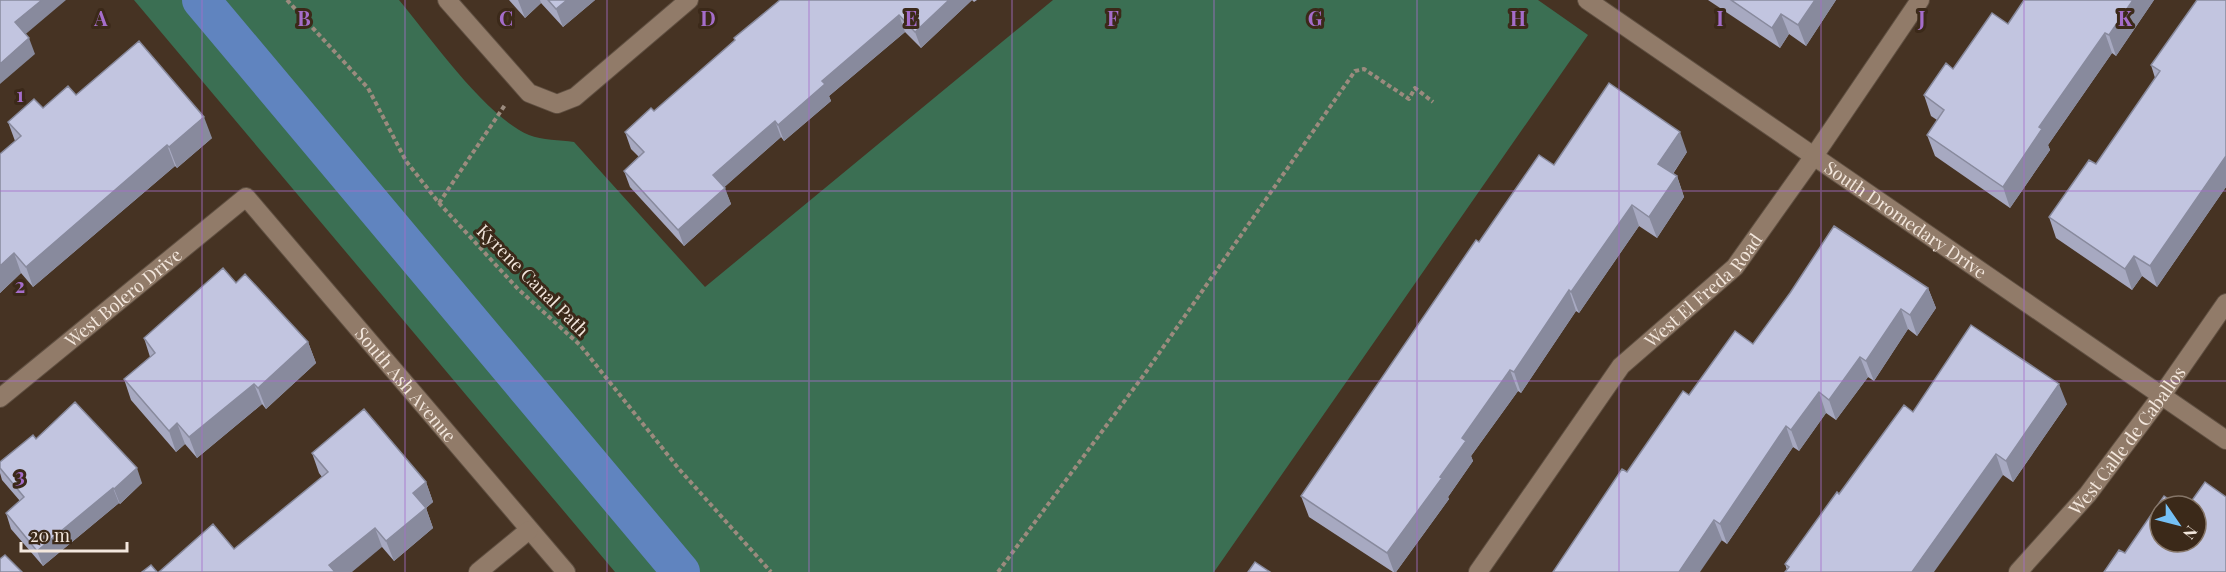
<svg xmlns="http://www.w3.org/2000/svg" width="2226" height="572" font-family="'Playfair Display',serif">
	<rect width="100%" height="100%" fill="#463323"/>
	<path fill="#3b6f53" d="M134,0H399C430,37 486,117 529,135C542,140 560,140 574,142L705,287L1053,0H1538L1588,35L1214,572H615Z"/>
	<g fill="none" stroke-linecap="round" stroke-linejoin="round">
		<path stroke="#6084bf" stroke-width="38" d="M201,0L681,572"/>
		<g stroke="#605042" stroke-width="20">
			<g id="minor">
				<path d="M447,0L529,93L557,104L575,97L689,0"/>
				<path id="s1" d="M1587,0L2226,440"/>
				<path id="s2" d="M0,398L246,197L566,572"/>
				<path d="M478,572L529,530"/>
				<path id="s3" d="M1478,572L1621,366L1735,267L1814,156L1920,0"/>
				<path id="s4" d="M2018,572L2088,494L2162,395L2226,303"/>
			</g>
		</g>
		<path stroke="#9b8b7e" stroke-width="4" stroke-dasharray="4.5 3" stroke-linecap="butt" d="M287,0L368,88L406,161L439,203L518,289L580,345L679,469L771,572
			M439,203L505,105
			M998,572L1146,372L1355,71L1364,69L1409,99L1415,88L1433,102"/>
		<use href="#minor" stroke="#917b69" stroke-width="18"/>
	</g>
	<path fill="#a7a9c1" d="M509,0H595L563,27L541,3L525,18Z
		M780,0H977L974,2L972,0L921,48L905,32L829,96L831,101L784,141L781,137L724,187L731,204L684,246L630,187L624,171L639,157L631,149L625,132L654,111L735,40L734,38Z
		M1708,0H1836L1806,46L1789,34L1780,48Z
		M2154,0L2116,56L2112,53L2048,145L2050,150L2010,208L1935,156L1927,135L1937,120L1931,116L1924,95L1953,69L2008,24Z
		M2226,0V187L2157,287L2142,276L2132,290L2056,238L2049,217L2096,164L2155,78L2151,65Z
		M76,95L212,138L177,168L175,166L33,287L21,273L0,293V154L15,141L8,122Z
		M1687,152L1673,174L1677,176L1684,197L1657,238L1639,226L1579,313L1576,311L1521,393L1518,391L1471,456L1473,461L1448,497L1449,499L1396,572H1393L1309,517L1301,496L1479,242L1554,165Z
		M236,283L308,342L316,363L266,409L262,404L197,458L185,444L176,452L131,400L124,379L150,357L144,338Z
		M1928,288L1936,308L1917,336L1908,329L1874,381L1868,377L1836,420L1826,413L1799,451L1793,447L1727,544L1627,472L1689,395L1753,344Z
		M2067,404L2013,482L2003,475L1787,570L1785,564L1913,412Z
		M36,439L142,483L120,504L119,503L43,566L11,529L6,513L20,501L2,480L0,473V468Z
		M312,453L426,482L433,502L426,508L433,528L394,561L382,547L234,549L322,477L319,473Z"/>
	<path fill="#888a9d" d="M42,0H66L21,38L15,22Z
		M518,0H540L541,3L525,18Z
		M567,0H595L563,27L556,9Z
		M949,0H972L921,48L915,32Z
		M1815,0H1836L1806,46L1798,25Z
		M2133,0H2154L2116,56L2109,35Z
		M1781,14L1789,34L1780,48L1772,28Z
		M899,15L905,32L829,96L831,101L784,141L778,125L822,81Z
		M2105,33L2112,53L2048,145L2050,150L2010,208L2003,187L2039,127Z
		M29,38L35,54L0,84V64Z
		M204,117L212,138L177,168L169,147Z
		M775,121L781,137L719,192L713,175Z
		M1680,132L1687,152L1666,184L1658,164Z
		M167,145L175,166L33,287L26,267Z
		M2226,156V187L2157,287L2150,266Z
		M1677,176L1684,197L1657,238L1649,217Z
		M725,188L731,204L684,246L678,230Z
		M1632,205L1639,226L1579,313L1571,292Z
		M14,253L21,273L0,293V266Z
		M2134,256L2142,276L2132,290L2125,269Z
		M1928,288L1936,308L1917,336L1910,315Z
		M1569,290L1576,311L1521,393L1514,372Z
		M1901,309L1908,329L1874,381L1866,361Z
		M308,342L316,363L266,409L258,388Z
		M1860,357L1868,377L1836,420L1829,400Z
		M1510,370L1518,391L1471,456L1473,461L1448,497L1449,499L1396,572H1394L1387,553L1440,477L1462,438Z
		M254,384L262,404L197,458L189,437Z
		M2059,384L2067,404L2013,482L2006,461Z
		M1819,392L1826,413L1799,451L1791,430Z
		M177,423L185,444L176,452L169,431Z
		M1786,426L1793,447L1727,544L1720,524Z
		M1996,454L2003,475L1934,572H1912Z
		M137,468L142,483L120,504L114,489Z
		M426,482L433,502L420,513L413,493Z
		M113,488L119,503L43,566L37,551Z
		M426,508L433,528L394,561L386,541Z
		M1714,520L1722,540L1700,572H1679Z
		M375,528L382,547L352,572H332L329,565Z"/>
	<path fill="#c2c5e0" stroke="#888a9d" stroke-width="1.5" d="M0,0H42L15,22L29,38L0,64Z
		M548,0H567L556,9Z
		M780,0H949L915,32L899,15L822,81L825,84L778,125L775,121L713,175L725,188L678,230L624,171L644,152L625,132L651,108L654,111L735,40L734,38Z
		M1731,0H1815L1798,25L1781,14L1772,28Z
		M2024,0H2133L2109,35L2105,33L2039,127L2042,129L2003,187L1927,135L1944,110L1924,95L1946,63L1953,69L1992,13L2008,24Z
		M2197,0H2226V156L2150,266L2134,256L2125,269L2049,217L2089,160L2096,164L2160,71L2151,65Z
		M139,41L204,117L169,147L167,145L26,267L14,253L0,266V154L21,136L8,122L34,99L43,108L68,86L76,95Z
		M1609,83L1680,132L1658,164L1677,176L1649,217L1632,205L1571,292L1569,290L1514,372L1510,370L1462,438L1466,441L1440,477L1442,478L1387,553L1301,496L1476,240L1479,242L1539,155L1554,165Z
		M1834,226L1928,288L1910,315L1901,309L1866,361L1860,357L1829,400L1819,392L1791,430L1786,426L1720,524L1714,520L1679,572H1553L1622,469L1627,472L1683,391L1689,395L1735,331L1753,344L1790,293Z
		M223,268L236,283L245,274L308,342L258,388L254,384L189,437L177,423L169,431L124,379L155,353L144,338Z
		M1971,325L2059,384L2006,461L1996,454L1912,572H1785L1789,567L1785,564L1837,492L1839,494L1904,405L1913,412Z
		M75,402L137,468L114,489L113,488L37,551L6,513L24,497L0,468V462L33,435L36,439Z
		M364,409L426,482L413,493L426,508L386,541L375,528L329,565L335,572H159L213,524L234,549L328,472L312,453Z
		M2205,482L2226,497V572H2104L2119,550L2125,553L2164,496L2178,506H2160V542H2196V506H2188Z
		M5,555L22,572H0V559Z
		M1255,562L1270,572H1248Z
		M151,565L157,572H142Z"/>
	<path fill="none" stroke="#a56dca" stroke-width="1.5" stroke-opacity="0.55" d="M202,0V572M405,0V572M607,0V572M809,0V572M1012,0V572M1214,0V572M1417,0V572M1619,0V572M1821,0V572M2024,0V572M0,191H2226M0,381H2226"/>
	<g text-anchor="middle" dominant-baseline="central" stroke-width="6" stroke-linejoin="round" paint-order="stroke">
		<g font-size="18" fill="#f3e7dd" stroke="#3b2919">
			<text stroke="none"><textPath href="#s1" startOffset="387">South Dromedary Drive</textPath></text>
			<text transform="translate(533 280) rotate(45)">Kyrene Canal Path</text>
			<text stroke="none"><textPath href="#s3" startOffset="363">West El Freda Road</textPath></text>
			<text stroke="none"><textPath href="#s2" startOffset="159">West Bolero Drive</textPath></text>
			<text stroke="none"><textPath href="#s2" startOffset="564">South Ash Avenue</textPath></text>
			<text stroke="none"><textPath href="#s4" startOffset="171">West Calle de Caballos</textPath></text>
		</g>
	</g>
	<g font-size="20" text-anchor="middle" font-weight="bold" fill="#a56dca" stroke="#3b2919" stroke-width="6" stroke-linejoin="round" paint-order="stroke">
		<text x="101" y="26">A</text>
		<text x="304" y="26">B</text>
		<text x="506" y="26">C</text>
		<text x="708" y="26">D</text>
		<text x="911" y="26">E</text>
		<text x="1113" y="26">F</text>
		<text x="1315" y="26">G</text>
		<text x="1518" y="26">H</text>
		<text x="1720" y="26">I</text>
		<text x="1922" y="26">J</text>
		<text x="2125" y="26">K</text>
		<text x="20" y="102">1</text>
		<text x="20" y="293">2</text>
		<text x="20" y="483">3</text>
	</g>
	<g transform="translate(2178 524) rotate(125)"><circle r="28" fill="#3b2919" stroke="#857567" stroke-width="1.5"/>
	<path d="M0-4.5L10 22L0 15L-10 22Z" fill="#75c0f6"/>
	<text y="-9" font-size="16" font-weight="bold" text-anchor="middle" fill="#f3e7dd">N</text>
	</g>
	<path d="M21 542v9h106v-9" fill="none" stroke="#f3e7dd" stroke-width="3"/>
	<text x="30" y="542" font-size="18" fill="#f3e7dd" stroke="#3b2919" stroke-width="4.5" paint-order="stroke">20 m</text>
</svg>
